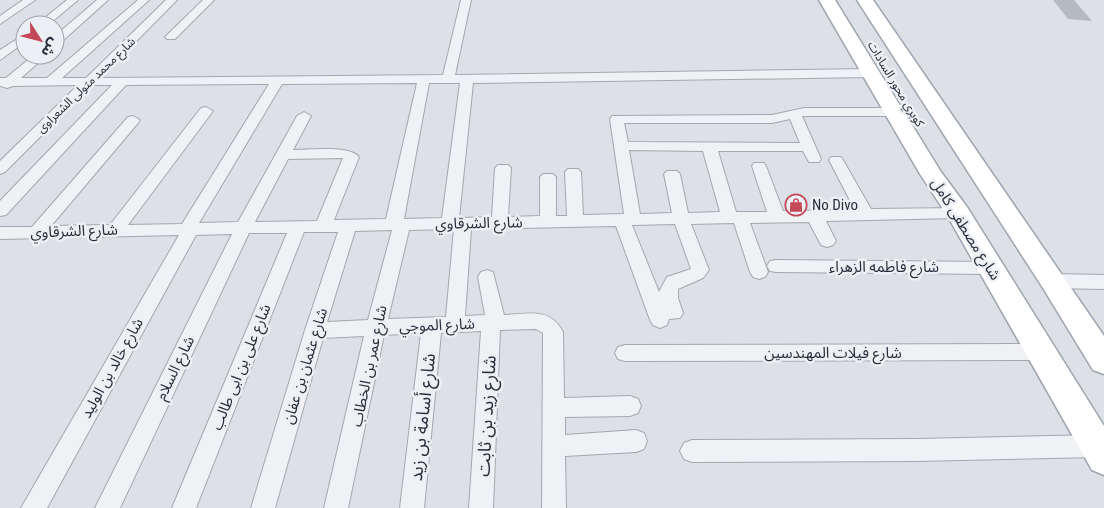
<svg xmlns="http://www.w3.org/2000/svg" width="1104" height="508" font-family="'Roboto Condensed','Noto Sans Arabic',sans-serif">
	<rect width="100%" height="100%" fill="#dde0e6"/>
	<path fill="#b4b9c2" d="M1053,0H1074L1092,21L1068,19Z"/>
	<g fill="none" stroke-linecap="round" stroke-linejoin="round">
		<g stroke="#a3a7af" stroke-width="2">
			<path id="minor" d="M23,0H35L0,24V16Z
				M67,0H78L48,25H36Z
				M97,0H108L59,44L55,45V36Z
				M138,0H149L62,78H86L166,0H177L100,78L443,75L461,0H471L455,75L870,69L876,73L870,77L473,83L459,218L492,217L495,168L498,165H508L511,168L508,217L540,216V177L543,174H553L556,177V216H567L565,172L568,169H578L581,172L583,215L624,214L610,119L612,116L772,115L804,108H894L901,112L894,116H802L821,159L819,162H809L803,151H718L736,212H767L752,166L754,163H764L766,166L783,211L855,210L829,160L831,157H841L843,160L871,209L958,208L964,209L966,213L964,217L958,218L826,221L836,241L833,245L827,247L821,245L809,222L750,223L768,272L765,277L759,279L753,277L750,272L734,223L691,224L709,270L703,278L678,289V298L683,313L680,318L669,319L667,325L660,328L653,325L650,320L616,226L471,229L465,316L485,315L478,277L481,272L487,270L493,272L504,315C528,314 550,307 563,332L564,398L630,396L638,399L641,406L638,413L630,416L565,417V435L636,430L644,433L647,441L644,449L636,452L565,456L566,508H542L543,333L536,329L500,330L493,508H469L481,331L441,333L424,508H400L421,333L384,335L348,508H324L364,336L323,338L275,508H251L305,330L338,232H304L196,508H172L287,233H249L120,508H95L232,234L196,235L47,508H21L179,235L0,239V227H32L128,117L133,116L140,120L138,123L51,226L110,225L201,108L206,107L213,111L128,225L182,224L269,84L126,85L6,215L0,216V201L112,85H92L5,172L0,174V161L78,85L13,86L7,88L0,86V78H6L34,55H47L21,78H47ZM417,83L386,219L334,220L359,157C350,145 308,150 293,150L311,116L304,112L297,116L238,222L199,223L282,84ZM429,83H460L442,218L404,219ZM790,119L800,143L628,142L624,123H772ZM629,150L703,151L720,212L688,213L680,174L677,171H667L664,174L672,213L640,214ZM343,158L317,221L255,222L288,159ZM675,224L691,269L667,277L659,292L632,225ZM454,229L446,317L388,319L409,230ZM392,230L368,320L327,322L355,231Z
				M203,0H214L175,39H167L165,37L167,35Z
				M25,34V42L0,60V50Z
				M776,260L991,262L997,263L1000,268L997,273L991,274L776,272L770,271L767,266L770,261Z
				M1053,274L1104,275V289L1053,288L1047,286L1044,281L1047,276Z
				M1042,344L1049,346L1052,352L1049,358L1042,360L625,361L618,359L615,353L618,347L625,345Z
				M1097,435L1104,438V454L1097,457L917,461L692,462L684,459L680,451L684,443L692,440L917,439Z"/>
		</g>
		<g stroke="#9da5b1" stroke-width="3">
			<path id="primary" d="M819,0H835L941,172L967,207L1104,426V475L1092,470L947,215L920,174Z
				M857,0H873L1104,336V374L1093,370L1043,288Z"/>
		</g>
		<use href="#minor" fill="#eff1f4" fill-rule="evenodd"/>
		<use href="#primary" fill="#fff" fill-rule="evenodd"/>
	</g>
	<defs>
		<g id="shop-ring" transform="scale(1.125)"><circle r="9.5" fill="#eceff4" stroke="#c54859" stroke-width="1.5"/><path d="M-5-2.5h2.3a2.7 3.5 0 0 1 5.4 0H5L5.5 6h-11ZM-1.5-2.5h3a1.5 2.3 0 0 0-3 0Z" fill="#c54859"/></g>
	</defs>
	<g fill-rule="evenodd">
		<use href="#shop-ring" x="796" y="205"/>
	</g>
	<g text-anchor="middle" dominant-baseline="central" stroke-width="5" stroke-linejoin="round" paint-order="stroke">
		<g font-size="12" fill="#272e3b" stroke="#eceff4">
			<text transform="translate(896 84) rotate(59)">كوبري محور السادات</text>
			<text transform="translate(86 85) rotate(-44)">شارع محمد متولى الشعراوى</text>
		</g>
		<g font-size="15" fill="#272e3b" stroke="#eceff4" text-anchor="start">
			<text x="812" y="205">No Divo</text>
		</g>
		<g font-size="15" fill="#272e3b" stroke="#eceff4">
			<text transform="translate(479 223) rotate(-1)">شارع الشرقاوي</text>
			<text transform="translate(966 229) rotate(58)">شارع مصطفى كامل</text>
			<text transform="translate(74 231) rotate(-2)">شارع الشرقاوي</text>
			<text x="884" y="267">شارع فاطمه الزهراء</text>
			<text transform="translate(437 325) rotate(-2)">شارع الموجي</text>
			<text x="833" y="353">شارع فيلات المهندسين</text>
			<text transform="translate(305 366) rotate(-73)">شارع عثمان بن عفان</text>
			<text transform="translate(369 366) rotate(-78)">شارع عمر بن الخطاب</text>
			<text transform="translate(241 367) rotate(-68)">شارع على بن ابى طالب</text>
			<text transform="translate(112 368) rotate(-61)">شارع خالد بن الوليد</text>
			<text transform="translate(175 368) rotate(-64)">شارع السلام</text>
		</g>
		<g font-size="18" fill="#272e3b" stroke="#eceff4">
			<text transform="translate(486 416) rotate(-87)">شارع زيد بن ثابت</text>
			<text transform="translate(422 417) rotate(-84)">شارع أسامة بن زيد</text>
		</g>
	</g>
	<g transform="translate(40 40) rotate(126)"><circle r="24" fill="#eceff4" stroke="#9da2aa"/>
	<path d="M0-4L9 19L0 12L-9 19Z" fill="#c54859"/>
	<text y="-8" font-size="14" font-weight="bold" text-anchor="middle" fill="#272e3b">ش</text>
	</g>
</svg>
